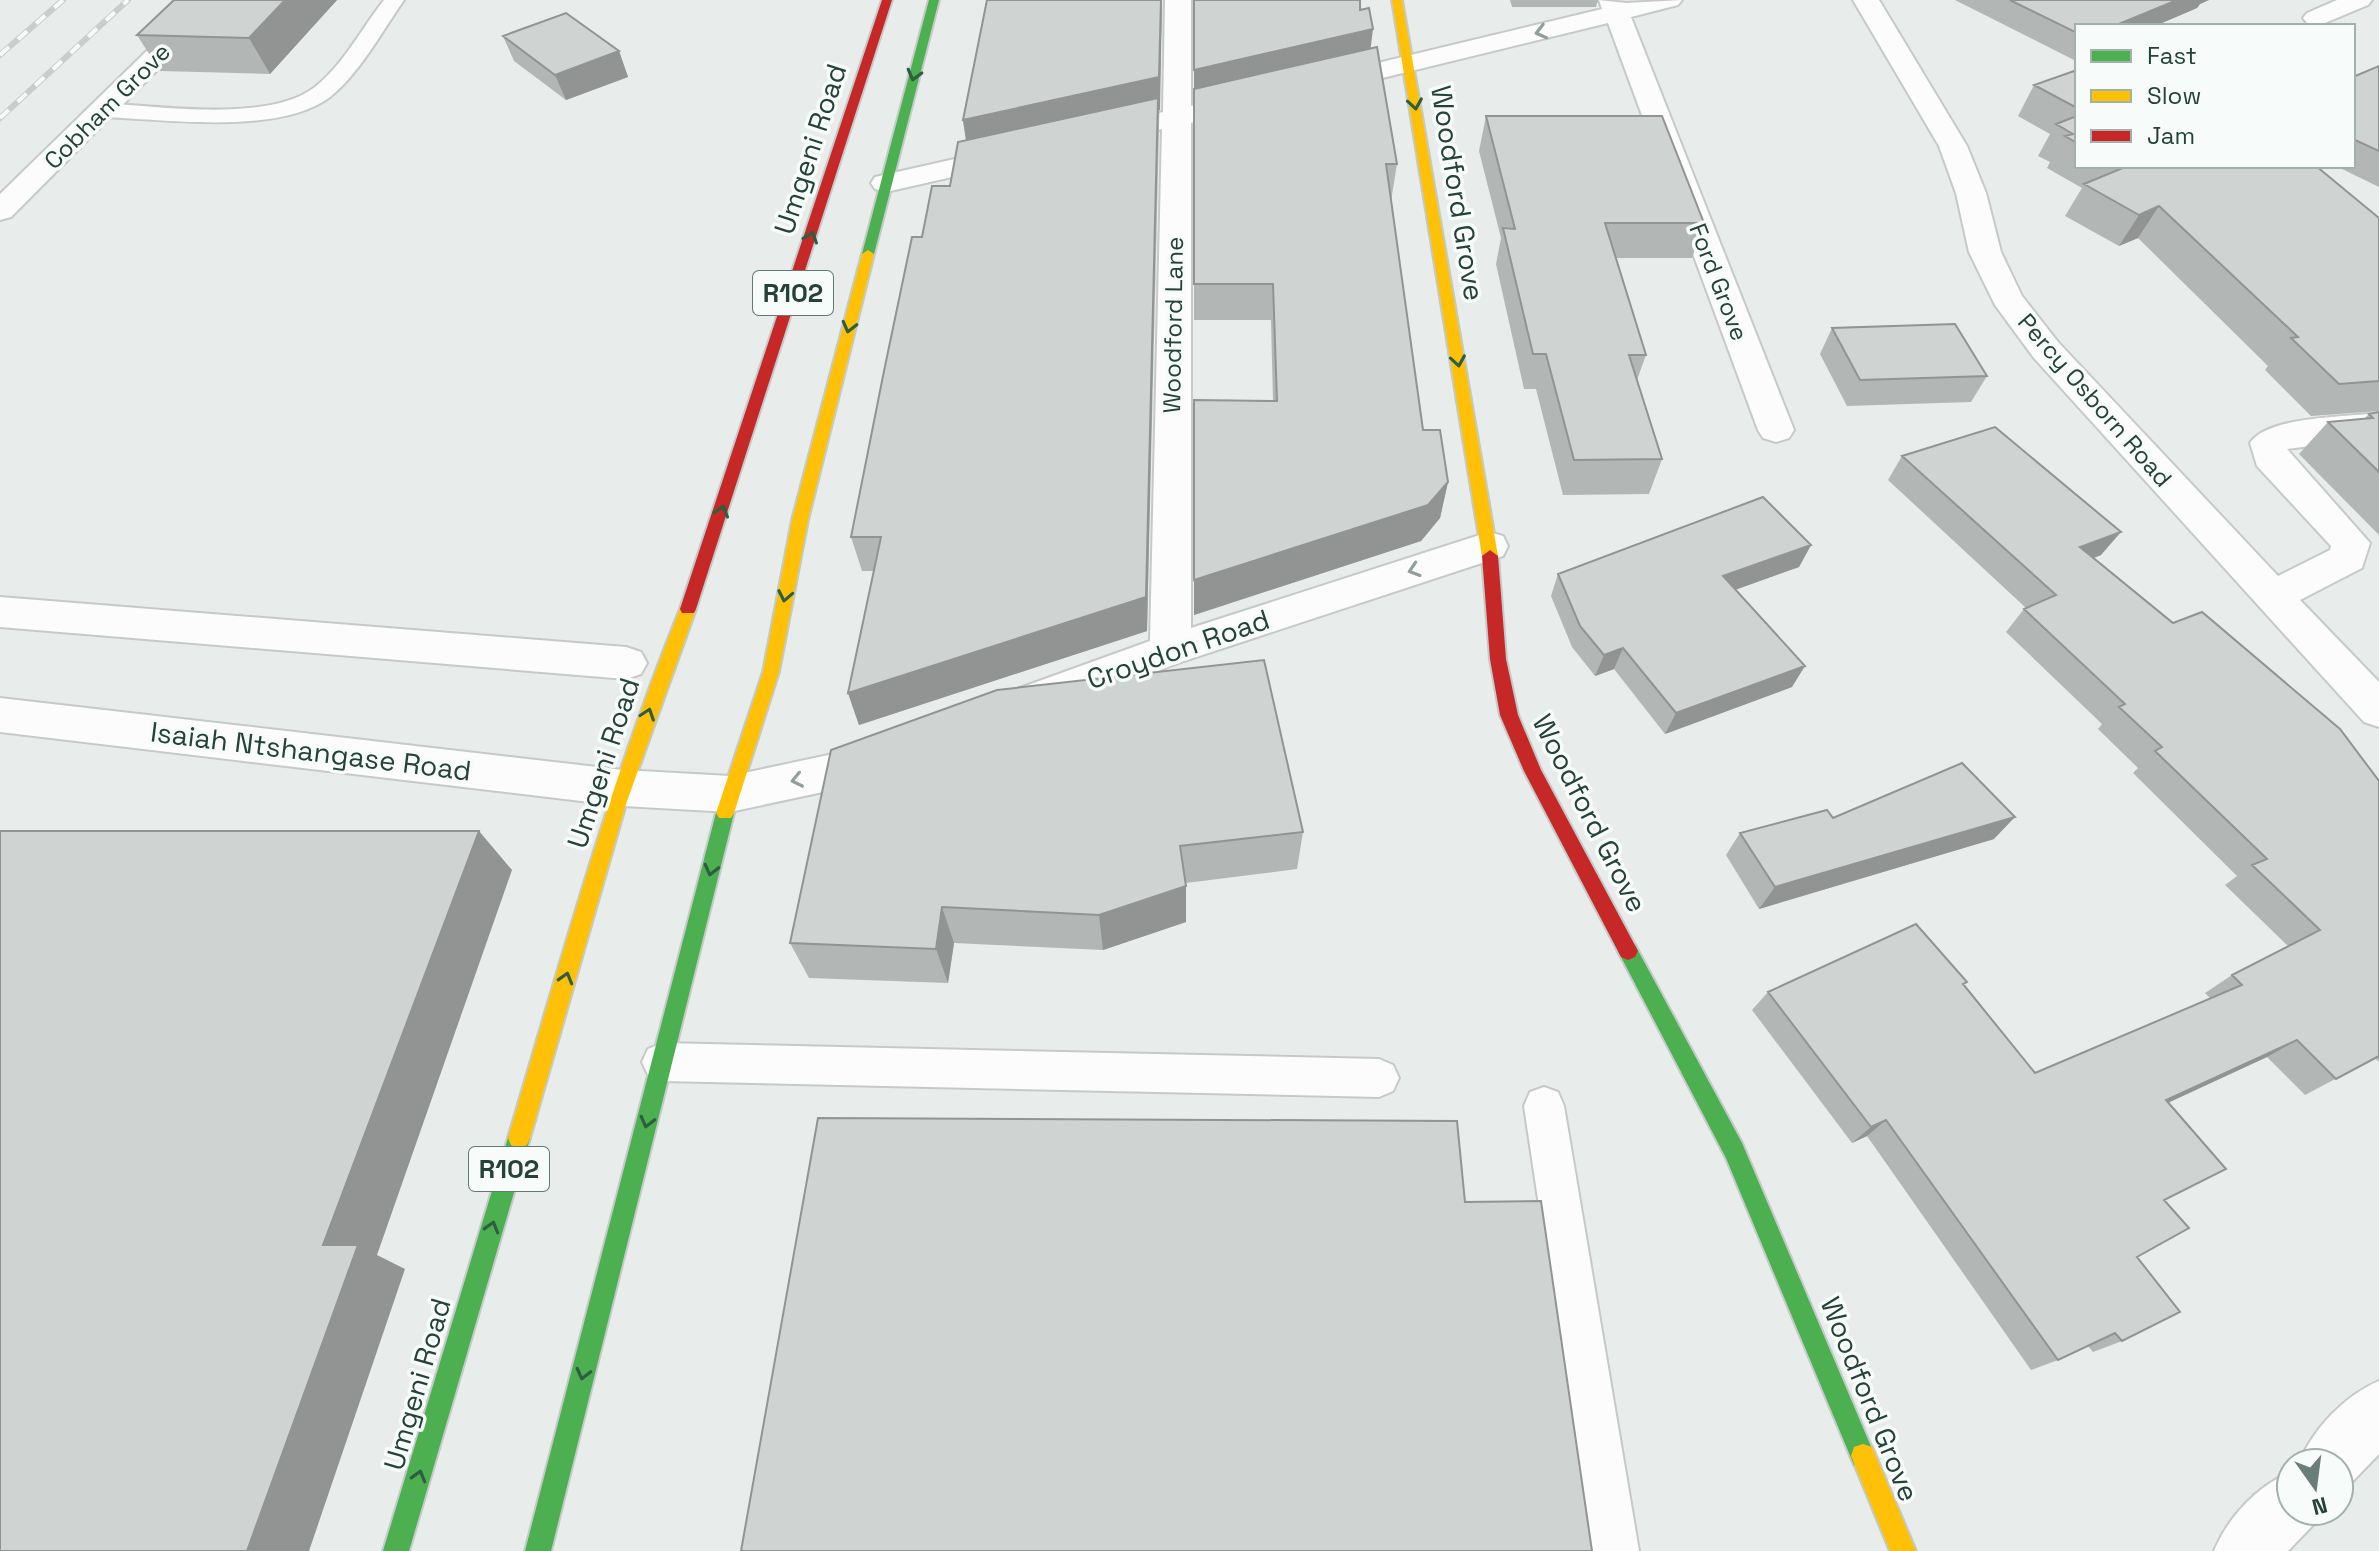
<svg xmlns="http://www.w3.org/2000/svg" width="2379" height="1551" font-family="'Space Grotesk',sans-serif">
	<rect width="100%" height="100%" fill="#e8edeb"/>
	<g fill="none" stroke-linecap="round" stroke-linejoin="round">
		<g stroke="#c5cac8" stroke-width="4">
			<path id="lane" d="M384,0H404C382,31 360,73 330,97C279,136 163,119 102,117L91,110L102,103C158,106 269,123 315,87C343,65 362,28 384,0Z
				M662,1043L1379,1059L1393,1065L1399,1078L1393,1091L1379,1097L662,1081L648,1075L642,1062L648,1049Z
				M1544,1087L1558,1092L1564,1106L1639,1551H1591L1524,1106L1530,1092Z"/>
		</g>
		<g stroke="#c5cac8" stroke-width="4">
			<path id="street" d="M199,0H227L11,217L0,220V194Z
				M1165,0H1191V106L1250,93L1260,95L1264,101L1260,107L1191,123V628L1489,532L1503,536L1508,546L1503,556L1184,661L1032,718L1017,713L1011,701L1017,689L1150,641L1162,129L1099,144L1089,141L1085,135L1089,129L1163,112Z
				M1599,0L1626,3L1682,0L1678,5L1631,17L1794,430L1789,438L1776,442L1763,438L1758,430L1608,23L1321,93L1311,91L1307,85L1311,79L1602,9Z
				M1853,0H1879L1967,146L1986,193L2001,252L2022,296L2058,342L2278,576L2330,550L2331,546L2257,466L2250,443C2267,416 2348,417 2379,413V437L2287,449L2370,543L2362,568L2300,600L2379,682V727L2364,722L2034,358L1995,305L1969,252L1956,193L1939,146Z
				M2337,0H2372L2368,5L2325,23H2307L2303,18L2307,13Z
				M1012,146L1022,149L1027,155L1022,161L886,192L875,189L871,183L875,177Z
				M0,597L626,647L641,652L647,663L641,674L626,679L0,627Z
				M0,698L623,770L730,776L847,751L882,738L897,744L904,756L897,768L851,786L730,812L623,806L0,732Z
				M2379,1381V1454L2350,1484L2339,1489V1463H2299C2313,1429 2345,1395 2379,1381Z
				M2291,1472V1511H2318L2313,1525L2288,1551H2214C2228,1517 2257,1486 2291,1472Z"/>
		</g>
		<g stroke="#c3cbc8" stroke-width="4">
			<path id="fast" d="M929,0H939L874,254L868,258L862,254Z
				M725,805L731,808L734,813L551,1551H525L716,813L719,808Z
				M1628,942L1635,945L1742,1143L1875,1456L1872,1465L1863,1468L1854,1465L1726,1158L1618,951L1621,945Z
				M519,1127L527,1131L530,1138L409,1551H383L508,1138L511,1131Z"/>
		</g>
		<g stroke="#c3cbc8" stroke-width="4">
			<path id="slow" d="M1392,0H1402L1498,556L1490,562L1482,556Z
				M868,250L874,254L808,520L779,672L734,813L731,818H719L716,813L763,672L792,520L862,254Z
				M688,603L696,609L626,804L530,1138L527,1145L519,1149L511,1145L508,1138C561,960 610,781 680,609Z
				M1863,1444L1872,1447L1916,1551H1890L1851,1456L1854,1447Z"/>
		</g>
		<g stroke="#c3cbc8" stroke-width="4">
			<path id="jam" d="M882,0H892L696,609L694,613H682L680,609Z
				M1490,550L1498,556L1506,659L1518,715L1541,770L1638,951L1635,957L1628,960L1621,957L1524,771L1500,715L1490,659L1482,556Z"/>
		</g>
		<use href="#lane" fill="#fcfcfc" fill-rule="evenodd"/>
		<use href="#street" fill="#fcfcfc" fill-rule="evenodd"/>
		<use href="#fast" fill="#4caf50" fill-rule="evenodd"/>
		<use href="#slow" fill="#ffc107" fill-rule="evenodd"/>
		<use href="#jam" fill="#c62828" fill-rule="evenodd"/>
		<g stroke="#c9cdcc" stroke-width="6">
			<path id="rail" d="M0,55L63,0
				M0,118L128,0"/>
		</g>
		<use href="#rail" stroke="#f7fbf9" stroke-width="4" stroke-dasharray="12" stroke-linecap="butt"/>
	</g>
	<path fill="#b2b6b5" d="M174,0H337L270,74L160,71L137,35Z
		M987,0H1162L1147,631L859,725L848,693L874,571H862L851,537L922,237L950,186L966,141L963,120Z
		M1194,0L1360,10L1397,164L1391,201L1423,430L1448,482L1440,518L1421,541L1194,615V400L1273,401L1271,320H1194Z
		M1510,0H1598L1596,7H1512Z
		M1955,0H2209L2200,4L2197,8L2155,26H2077V59L2074,60Z
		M503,36L619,51L628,77L566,100L514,61Z
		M2379,66V187L2336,166H2353V77Z
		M2077,70V166H2316L2379,218V411L2311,416L2265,370L2268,366L2138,238L2119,246L2065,216L2082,188L2047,168L2050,162L2038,156L2050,134L2018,116L2034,85Z
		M1486,116L1704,223L1692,258H1616L1646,355L1637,380L1662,459L1649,494L1563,495L1536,389H1524L1496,264L1501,238L1479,151Z
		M1832,328L1987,376L1971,402L1847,406L1820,354Z
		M2379,412V535L2299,454L2328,422L2365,418L2369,414Z
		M1902,456L2101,555L2093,558L2173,623L2379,781V1062L2375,1058L2305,1095L2267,1057L2168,1103L2164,1200L2137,1257L2122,1341L2093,1352L2088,1346L2058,1360L2031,1370L1867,1136L1852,1143L1752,1010L1768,992L1963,985L2035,1073L2210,998L2205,993L2232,975L2288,946L2225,885L2237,876L2133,773L2138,768L2098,729L2102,724L2006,632L2024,609L2026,608L1888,480Z
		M1811,545L1799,567L1736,589L1792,687L1665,734L1614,669L1595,676L1572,647L1551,596L1558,574Z
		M831,750L1303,832L1297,869L1186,883V922L1103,950L954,943L948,983L809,978L790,943Z
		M1833,818L1994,839L1759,909L1726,855L1740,833Z"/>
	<path fill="#919493" d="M285,0H337L270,74L249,38Z
		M1161,0H1162L1160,110H1158L1147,631L859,725L848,693L968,153L963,120Z
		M2177,0H2209L2200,4L2197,8L2155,26H2114Z
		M1373,29L1369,61L1194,102V70Z
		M619,51L628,77L566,100L555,75Z
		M2159,206L2138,238L2119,246L2139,215Z
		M1448,482L1440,518L1421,541L1194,615V580Z
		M2121,532L2101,555L2061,571L2080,547Z
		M1811,545L1799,567L1713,598L1723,576Z
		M1623,648L1614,669L1595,676L1604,655Z
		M1805,666L1792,687L1665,734L1676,713Z
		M2015,817L1994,839L1759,909L1775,887Z
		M479,831L512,870L377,1255L405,1269L309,1551H247L323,1245Z
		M1186,886V922L1103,950L1099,915Z
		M942,907L954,943L948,983L936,949Z
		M2297,1040L2267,1057L2139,1116L2166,1100Z
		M1886,1120L1867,1136L1852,1143L1871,1127Z"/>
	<path fill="#cfd4d2" stroke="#919493" stroke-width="2" d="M174,0H285L249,38L137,35Z
		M987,0H1161L1159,77L963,120Z
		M1194,0H1360V10L1369,8L1373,29L1194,70Z
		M2010,0H2177L2114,26H2077V33Z
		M566,13L619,51L555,75L503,36Z
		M1377,47L1397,164H1386L1423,430H1440L1448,482L1428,505L1194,580V400L1277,401L1273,284H1194V89Z
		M2379,66V151L2353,139V77Z
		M2077,70V108L2034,85Z
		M1158,98L1146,597L848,693L881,537H851L884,371L912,237H922L932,186H950L958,142Z
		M1486,116H1662L1704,223H1605L1646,355H1629L1662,459L1574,460L1546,354H1533L1503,228L1515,229Z
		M2077,116V143L2065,136L2073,134L2056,124Z
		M2119,166H2316L2379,218V381L2339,384L2291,338L2298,337L2159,206L2139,215L2084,184L2123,168Z
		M1955,324L1987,376L1860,380L1832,328Z
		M2379,412V472L2328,422L2373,418L2369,414Z
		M1995,427L2121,532L2080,547L2173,623L2202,612L2340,729L2379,781V1056L2336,1079L2297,1040L2166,1100L2226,1169L2164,1200L2189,1228L2137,1257L2180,1312L2122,1341L2115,1333L2058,1360L1886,1120L1871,1127L1768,992L1916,924L1967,982L1963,984L2035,1073L2242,985L2232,975L2320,930L2252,865L2267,859L2155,751L2162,747L2119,707L2125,704L2024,609L2056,595L1902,456Z
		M1763,497L1811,545L1723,576L1805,666L1676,713L1623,648L1604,655L1580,626L1558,574Z
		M1264,660L1303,832L1180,846L1186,886L1099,915L942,907L936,949L790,943L831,750L997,690Z
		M1962,763L2015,817L1775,887L1740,833L1827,810L1833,818Z
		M0,831H479L323,1245H358L247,1551H0Z
		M818,1118L1457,1121L1465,1202L1541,1201L1592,1551H741Z"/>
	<defs><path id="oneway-chevron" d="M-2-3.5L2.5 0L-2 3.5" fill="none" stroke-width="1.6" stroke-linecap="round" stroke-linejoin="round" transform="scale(2)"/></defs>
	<g stroke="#909f9b">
		<use href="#oneway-chevron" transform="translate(1541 32) rotate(166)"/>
		<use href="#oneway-chevron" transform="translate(1414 570) rotate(162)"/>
		<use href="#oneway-chevron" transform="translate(797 780) rotate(168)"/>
	</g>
	<g stroke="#2e5d40">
		<use href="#oneway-chevron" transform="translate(914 75) rotate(105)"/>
		<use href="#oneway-chevron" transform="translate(1415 104) rotate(81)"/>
		<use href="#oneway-chevron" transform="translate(811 237) rotate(-72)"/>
		<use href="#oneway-chevron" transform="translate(849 327) rotate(104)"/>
		<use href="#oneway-chevron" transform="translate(1458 361) rotate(81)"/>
		<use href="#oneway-chevron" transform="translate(722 511) rotate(-72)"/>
		<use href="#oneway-chevron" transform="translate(785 596) rotate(101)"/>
		<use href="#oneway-chevron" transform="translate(648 714) rotate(-71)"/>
		<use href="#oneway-chevron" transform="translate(711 870) rotate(104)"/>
		<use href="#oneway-chevron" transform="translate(566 978) rotate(-74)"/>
		<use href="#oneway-chevron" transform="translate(647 1122) rotate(104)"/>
		<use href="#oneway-chevron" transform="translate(492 1227) rotate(-74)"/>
		<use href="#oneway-chevron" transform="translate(583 1374) rotate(104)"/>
		<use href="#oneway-chevron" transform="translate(419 1476) rotate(-74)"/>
	</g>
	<g text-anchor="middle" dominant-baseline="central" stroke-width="7" stroke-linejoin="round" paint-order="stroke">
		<g font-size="24" fill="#24423a" stroke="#f7fbf9">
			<text transform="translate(107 106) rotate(-45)">Cobham Grove</text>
			<text transform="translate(1719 282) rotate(69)">Ford Grove</text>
			<text transform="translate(1173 325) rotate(-89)">Woodford Lane</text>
			<text transform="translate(2095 400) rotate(49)">Percy Osborn Road</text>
		</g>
		<g fill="#f7fbf9" stroke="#637a73" stroke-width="2">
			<rect x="753" y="271" width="80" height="44" rx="6"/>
			<rect x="469" y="1147" width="80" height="44" rx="6"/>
		</g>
		<g font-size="26" font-weight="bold" fill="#24423a">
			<text x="793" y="293">R102</text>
			<text x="509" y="1169">R102</text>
		</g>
		<g font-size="28" fill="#24423a" stroke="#f7fbf9">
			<text transform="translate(810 149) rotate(-72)">Umgeni Road</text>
			<text transform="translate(1458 193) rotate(81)">Woodford Grove</text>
			<text transform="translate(1178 649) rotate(-19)">Croydon Road</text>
			<text transform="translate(311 751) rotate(7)">Isaiah Ntshangase Road</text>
			<text transform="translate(603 763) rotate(-72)">Umgeni Road</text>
			<text transform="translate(1590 813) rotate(63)">Woodford Grove</text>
			<text transform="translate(417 1384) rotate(-74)">Umgeni Road</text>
			<text transform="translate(1870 1399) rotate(68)">Woodford Grove</text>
		</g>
	</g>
	<rect x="2075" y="24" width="280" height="144" fill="#f7fbf9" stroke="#a3b1ad" stroke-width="2"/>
	<rect x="2091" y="50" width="40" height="12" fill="#4caf50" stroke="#a3b1ad" stroke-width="2"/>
	<text x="2147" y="64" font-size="24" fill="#24423a">Fast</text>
	<rect x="2091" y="90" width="40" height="12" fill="#ffc107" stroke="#a3b1ad" stroke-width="2"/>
	<text x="2147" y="104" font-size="24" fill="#24423a">Slow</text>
	<rect x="2091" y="130" width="40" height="12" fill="#c62828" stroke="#a3b1ad" stroke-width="2"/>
	<text x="2147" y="144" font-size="24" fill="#24423a">Jam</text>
	<g transform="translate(2315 1487) rotate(166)"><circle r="38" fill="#f7fbf9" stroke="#a3b1ad" stroke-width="2"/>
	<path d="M0-6L14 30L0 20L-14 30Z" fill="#697e78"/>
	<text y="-12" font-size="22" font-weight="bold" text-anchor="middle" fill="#24423a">N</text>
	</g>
</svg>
